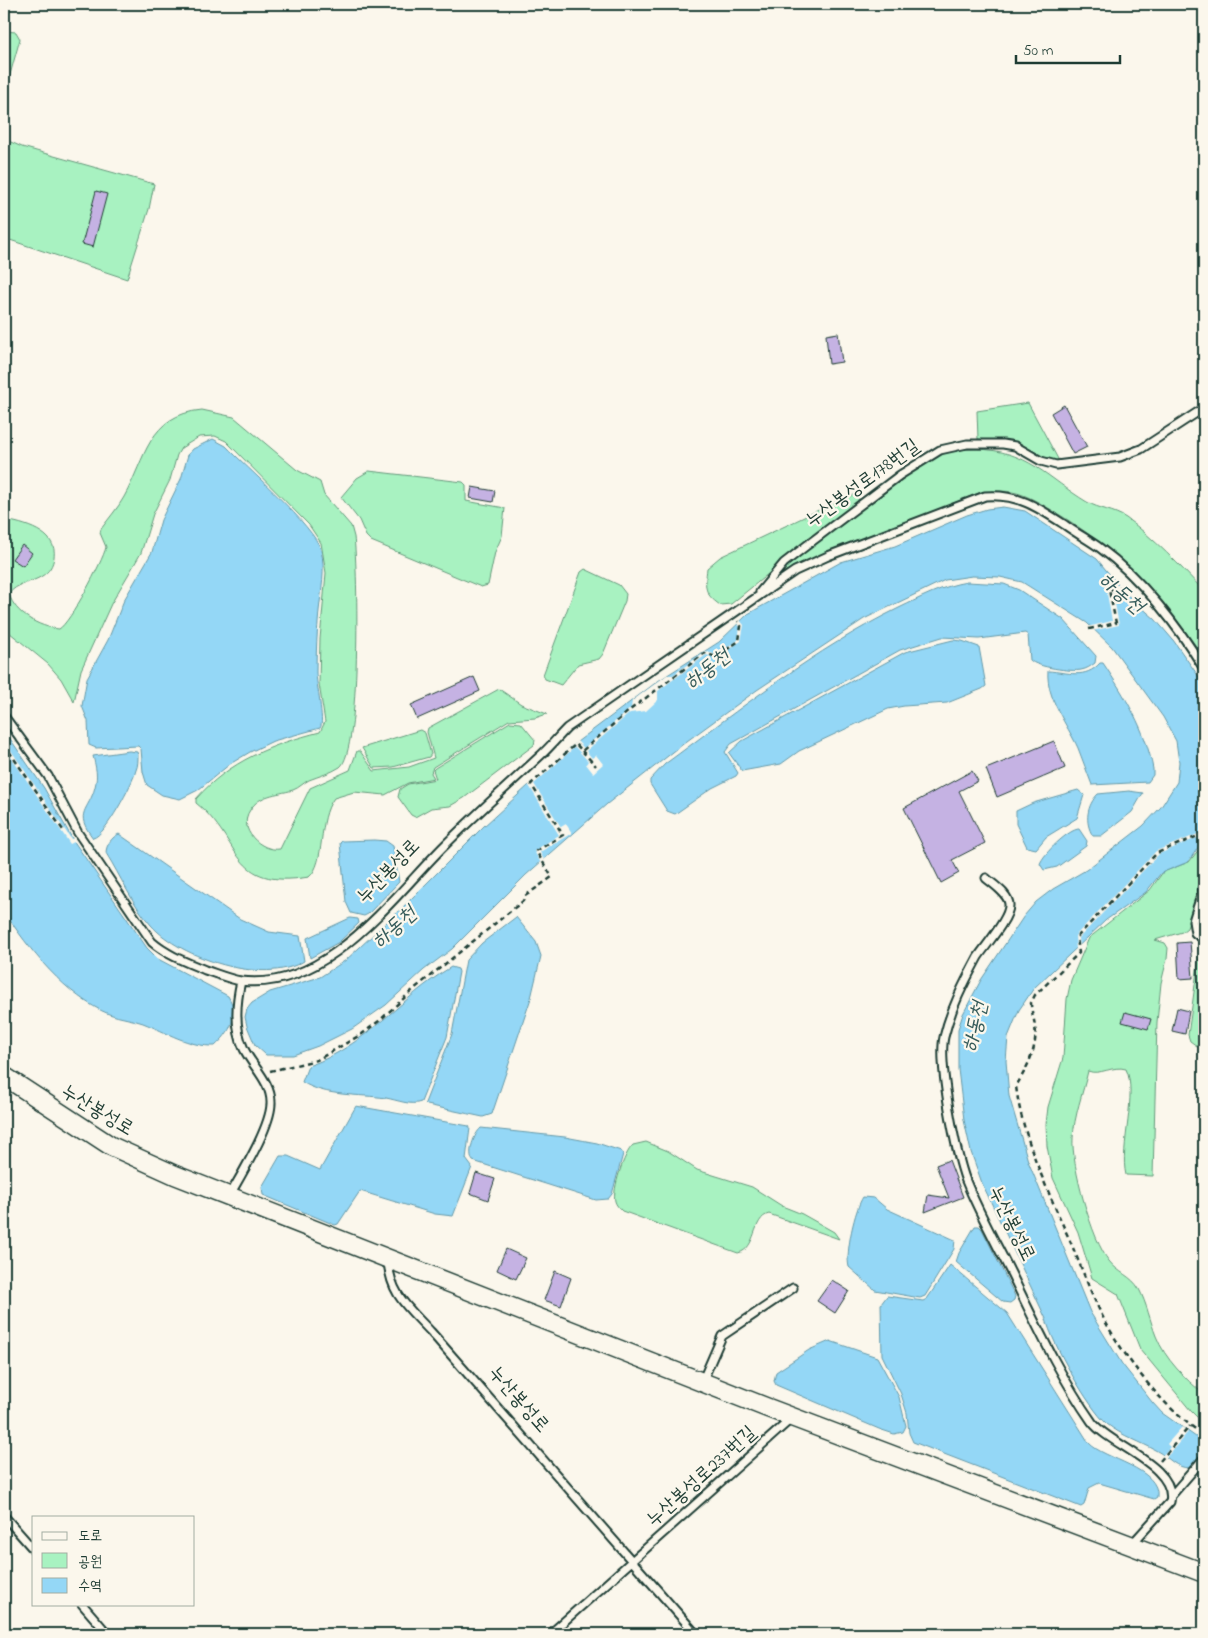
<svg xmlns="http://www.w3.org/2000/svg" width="1208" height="1638" font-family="'Indie Flower','Poor Story',sans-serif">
	<rect width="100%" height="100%" fill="#fbf7ec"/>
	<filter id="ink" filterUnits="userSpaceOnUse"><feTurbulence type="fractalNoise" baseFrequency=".02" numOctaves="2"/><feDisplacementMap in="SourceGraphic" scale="10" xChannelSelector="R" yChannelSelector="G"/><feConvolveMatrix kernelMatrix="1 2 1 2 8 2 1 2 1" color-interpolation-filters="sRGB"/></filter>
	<g filter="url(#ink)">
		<path fill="#a8f2c1" stroke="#64987a" d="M4,31L16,32L20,39L4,96Z
			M4,139L22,147L154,184L149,209L127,279L4,238Z
			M1028,403L1058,459V461L1040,458L1012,442L978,439L977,411Z
			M202,410L234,417L297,470L320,482L324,495L351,526L354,537C358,570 361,751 340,767C331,773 319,776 309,780C303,783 299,788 293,790C276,795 260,794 250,810C237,829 261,852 280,849L310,788L350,770L357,751H360L374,771L409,767L434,758L427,732L428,728L499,689L521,704L547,714L535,718L509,720L433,767L431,773L434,778L408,783L385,795L354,792L334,798C317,820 326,863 309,877C229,890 244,842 196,803V799C229,761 273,744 320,732L325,722L319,684L320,639L326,573L321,543L309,525L226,441L215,436L199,437L181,448L177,455L170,480L153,514L141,553L111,604L81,670L74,702L61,679L48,664L4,628V520C23,523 58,532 54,557C53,565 49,572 42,576C32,583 16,583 9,594C15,614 39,627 59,629C70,623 103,561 106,547L100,533L101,529C109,518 118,508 124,497C146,458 148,415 202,410Z
			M976,449C1028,450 1047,478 1087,502C1099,509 1114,510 1126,518C1154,538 1180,566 1204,591V658C1165,599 1116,548 1055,512C1043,505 1031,497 1017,493C1004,490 992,491 979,493L826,553L777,575L784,568L907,474L938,456L953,450Z
			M369,471L463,482L466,485V501L505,508L502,536L495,552L488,585L481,587L371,541L366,536L359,520L341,497L357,478Z
			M860,493L858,501L731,604L720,605C703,593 705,587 707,568L720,557L844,498Z
			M585,569L619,585L626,594L625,601L603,654L599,659L578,664L561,685L545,679L543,675L581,572Z
			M510,722L521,723L535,740L534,745L464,798L450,806L431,808L415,817L411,815L398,797L400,789L408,784L436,779L433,770L435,768Z
			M420,730L425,733L431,754L429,757L393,767L374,768L362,748Z
			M1204,843V873L1187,928L1182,932L1155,940L1165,943L1168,948L1167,959L1161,983L1157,1022L1153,1176L1126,1175C1119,1148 1138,1093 1126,1069C1113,1065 1099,1076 1088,1071C1083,1093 1074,1116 1073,1138C1071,1164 1092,1241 1109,1261C1118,1273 1132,1276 1139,1289C1147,1304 1150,1321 1156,1336C1165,1359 1185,1379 1204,1394V1424L1191,1411L1140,1349L1118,1294L1092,1278L1078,1232L1053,1178L1047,1146L1046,1124L1048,1107L1063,1058L1067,999L1071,980L1089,938L1150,890L1163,872L1189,862Z
			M1201,942H1204V1051L1190,1041L1188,1035Z
			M646,1142L668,1151L697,1170L752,1187L782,1206L802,1214L834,1232L839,1239L769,1214C752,1218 757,1249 738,1253L622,1211C619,1208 616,1205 615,1201C612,1190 624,1153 633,1145Z"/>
		<path fill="#94d7f6" stroke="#6599a8" d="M213,439L226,446C247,468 314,526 321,550C326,570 321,591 319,611C317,632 316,652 316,672C316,684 325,722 320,728L273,741L250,752L230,764L198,790L180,799L162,795L147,785L143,772L141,749L138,746L96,748L89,745L88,721L82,706L87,678L108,640L124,600L152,552L161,520L181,479L188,455L193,449Z
			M1003,507L1025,511L1097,559L1124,592L1155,619L1173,640L1204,684V839L1188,862L1161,873L1146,892L1106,920L1034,988L1019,1010L1008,1037L1006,1061L1009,1096L1028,1161L1090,1312L1122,1364L1152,1402L1162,1413L1203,1442L1204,1450L1190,1468C1175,1468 1170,1458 1157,1451C1141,1442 1122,1436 1107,1424C1088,1407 1052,1343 1046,1319L982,1183L971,1152L964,1120L958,1069V1029L963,1014L981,980L1024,916L1036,902L1053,889L1086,870L1143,826L1161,807L1177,782L1179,762L1176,741L1163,717L1112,647L1087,623L1022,582L1000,577L972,576L945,580L864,619L757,690L687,741L607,804L526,875L452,949L424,970L386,1005L352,1029L318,1046L293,1055H266L255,1045L247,1026L245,1017L247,1009L252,1003L270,992L320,977L346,960L401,909L484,826L573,745L658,681L719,642L748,614L841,562L895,546L967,515L987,509Z
			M967,582L1004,584L1019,590L1063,619L1096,656L1095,663C1091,666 1087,669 1081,670C1072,672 1036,667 1030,660L1028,635L1025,633L979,639L942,637L900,650L731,744L725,752L738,773L736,776L712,788L675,814L667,811L650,784V780L665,764C740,709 815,649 899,608C922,597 942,586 967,582Z
			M953,640L962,641L979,647L986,686L982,689L947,703L904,706L888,709L799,751L781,764L742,771L729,753L742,741L905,652Z
			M1100,663H1103C1125,696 1146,730 1153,769V775L1148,782L1092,785C1087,773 1083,760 1078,748C1067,724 1046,698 1048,671C1068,672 1085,680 1100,663Z
			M4,730L44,788L73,840L147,948L158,959L228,996C240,1015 230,1033 215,1046C189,1047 166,1032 143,1023C132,1019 120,1018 109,1014C67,997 28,949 4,911Z
			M129,751L137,752L138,755C138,760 138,766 136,770C133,783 105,836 93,838C73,812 89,811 95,787C98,775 96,768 93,756Z
			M1078,790L1084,795L1077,818L1046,837L1036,849L1027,847L1016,824V811L1033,803Z
			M1129,791L1143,793L1132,812L1101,836H1093C1084,822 1087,805 1098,794Z
			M1079,829L1087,841L1086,846L1057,867L1044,870L1040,864C1043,854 1069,829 1079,829Z
			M119,834L240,919L269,932L300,936L304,961C264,986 180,958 151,925C132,904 121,877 106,853C106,845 112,837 119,834Z
			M374,840L386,841L393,846L399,882L368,914L364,916L351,913L346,902L340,843L342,841Z
			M516,917L536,942L541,956L531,998L492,1114L483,1117L427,1105L425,1103L452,1034L466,960L482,943Z
			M350,918L358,919L359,923L339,942L310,958L307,938Z
			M451,967L458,969L459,972L447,1037L421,1102C411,1106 397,1100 386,1098C359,1094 326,1097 302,1082L308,1066C365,1047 401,997 451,967Z
			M356,1106L469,1126L470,1128L466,1159L472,1167L453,1216L435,1214L360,1191L338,1224L335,1225L263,1195L262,1187L280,1156H288L320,1170Z
			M481,1128L565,1137L597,1143L621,1151L623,1154L612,1194L608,1199L596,1200L473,1161C467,1153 474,1134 481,1128Z
			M863,1197L874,1198L887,1209L955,1240L954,1249L925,1296L920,1298L875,1290L849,1267C845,1253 855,1209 863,1197Z
			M975,1226H979L982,1229L1015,1296L1014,1300L1010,1303L1003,1302L956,1262L959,1253Z
			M950,1265L1007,1313L1089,1443C1103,1459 1161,1468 1157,1497L1154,1499L1099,1483L1089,1488L1084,1505L1081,1507L913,1442L909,1433L907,1413L901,1394L882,1355L881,1304L887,1296L923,1301L927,1299Z
			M830,1341L877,1357L899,1397L906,1426L903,1432L894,1434L879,1429L776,1385L774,1381L776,1372L809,1350Z"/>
		<path fill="#fbf7ec" d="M1121,584L1126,590L1113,593L1119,625L1092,631L1087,627L1112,621L1106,588Z
			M739,619L744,625L741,641L717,658L706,655L658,691V700L646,711L630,713L586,751L592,758L596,755L603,764L593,773L586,764L588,761L575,747L534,784L561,827L566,824L572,833L540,852L545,862L542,865L534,851L559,835L528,784L577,741L584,748L631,708L632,701L667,675H673L706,651L716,655L738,640L740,627L736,622Z
			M4,740L71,839L75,838L76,841L70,844L4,747Z
			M1198,834L1204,836V841L1197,838L1159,854L1079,938L1080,946L1076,950L1075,936L1156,851Z
			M1182,1427L1188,1432L1164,1460L1161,1457L1170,1447L1167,1444Z"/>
		<path fill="#c5b2e3" stroke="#1f3d34" d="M96,191L107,194L93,247L82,244Z
			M838,333L842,362L829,364L826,335Z
			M1064,405L1087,447L1073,454L1051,413Z
			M472,487L495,491L493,502L470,498Z
			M22,545L32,553L23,566L12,559Z
			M474,677L480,691L417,719L411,705Z
			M1054,741L1065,768L997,797L986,769Z
			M972,771L978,781L959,791L985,843L952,860L959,873L941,883L904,808Z
			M1190,942L1193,978L1179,979L1177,943Z
			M1177,1008L1189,1011L1185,1034L1172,1031Z
			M1125,1012L1151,1019L1148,1029L1122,1022Z
			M949,1160L963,1197L925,1212L928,1195L949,1198L936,1165Z
			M476,1173L495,1179L488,1200L470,1193Z
			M506,1249L526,1258L516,1279L497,1270Z
			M555,1271L571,1278L561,1306L544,1300Z
			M832,1280L849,1291L835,1313L817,1301Z"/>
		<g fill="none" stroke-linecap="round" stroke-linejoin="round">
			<g stroke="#1f3d34" stroke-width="11">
				<path id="service" d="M760,592L784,563L806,546L900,475L940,450L967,444H1003L1015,446L1041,461L1056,465L1120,457L1141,449L1204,408
					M4,716L48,776L78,833L152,942C167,955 186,962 205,970C217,974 229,979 241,981C326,992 392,898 444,846C476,814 509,785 541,755C550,747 558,737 567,728L795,571L828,556L985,496C1017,493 1039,508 1065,525C1076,533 1089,540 1100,548C1140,577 1179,627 1204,669
					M986,878C994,885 1010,895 1009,906C1009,919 986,945 978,957C964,983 951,1008 944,1037C938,1064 956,1154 966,1181C979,1213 996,1243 1011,1273C1036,1324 1059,1375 1092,1422C1109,1445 1178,1466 1170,1502L1132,1544
					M1204,886L1193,921L1195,933L1199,936H1204
					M230,1195C242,1173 270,1128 271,1104C272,1083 253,1067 244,1049C234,1028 236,1003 241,981
					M388,1260C390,1295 408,1307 431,1332L696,1634
					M702,1382L722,1336L793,1288
					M1171,1496L1204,1458
					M4,1516L34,1550
					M82,1604L108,1634
					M550,1634L791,1419"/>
			</g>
			<g stroke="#1f3d34" stroke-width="21">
				<path id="tertiary" d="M4,1076L111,1146L175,1175L768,1408L1204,1573"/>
			</g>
			<path stroke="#1f3d34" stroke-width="2.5" stroke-dasharray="5 4" stroke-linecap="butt" d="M1089,629L1116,623L1109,590L1127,586
				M4,744L65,833
				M582,751L596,766
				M1204,839L1198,836L1157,853L1077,937L1079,953L1035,995L1031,1003C1031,1011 1034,1018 1035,1026C1038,1048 1027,1068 1016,1086C1022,1137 1046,1186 1066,1232C1077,1256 1086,1281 1097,1305C1118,1351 1162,1408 1204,1435
				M270,1071L317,1060L362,1034L379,1021L414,989L523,901L525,896L552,877L536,851L563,835L531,784L576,744L582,751L630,710L705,653L716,657L739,641L741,626L738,621
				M1160,1461L1190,1426"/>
			<use href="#service" stroke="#fbf7ec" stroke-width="7"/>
			<use href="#tertiary" stroke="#fbf7ec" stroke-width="18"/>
		</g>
	</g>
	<g text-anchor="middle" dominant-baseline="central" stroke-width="4.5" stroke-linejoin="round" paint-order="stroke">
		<g font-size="20" fill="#1f3d34" stroke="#fbf7ec">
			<text transform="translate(863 484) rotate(-36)">누산봉성로178번길</text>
			<text transform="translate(389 872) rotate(-46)">누산봉성로</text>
			<text transform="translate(97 1111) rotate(31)">누산봉성로</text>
			<text transform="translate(1011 1224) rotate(64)">누산봉성로</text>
			<text transform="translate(518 1400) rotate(49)">누산봉성로</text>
			<text transform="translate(702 1477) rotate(-42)">누산봉성로237번길</text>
		</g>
		<g font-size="21" font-style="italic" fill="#365c5b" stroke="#fbf7ec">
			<text transform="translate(1121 594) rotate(40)">하동천</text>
			<text transform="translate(708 670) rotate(-39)">하동천</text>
			<text transform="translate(395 928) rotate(-42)">하동천</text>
			<text transform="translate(976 1027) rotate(-78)">하동천</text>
		</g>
	</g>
	<rect width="1208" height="1638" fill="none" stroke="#fbf7ec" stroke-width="20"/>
	<rect x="10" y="10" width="1188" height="1618" fill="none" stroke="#1f3d34" stroke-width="2" filter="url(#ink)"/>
	<rect x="32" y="1516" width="162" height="90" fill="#fbf7ec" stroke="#a3ada2"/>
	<rect x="42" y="1532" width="25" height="8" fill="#fbf7ec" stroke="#a3ada2"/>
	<text x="78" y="1540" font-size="15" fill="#1f3d34">도로</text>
	<rect x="42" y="1553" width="25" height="15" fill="#a8f2c1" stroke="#a3ada2"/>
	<text x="78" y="1566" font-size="15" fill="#1f3d34">공원</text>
	<rect x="42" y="1578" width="25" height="15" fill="#94d7f6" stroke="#a3ada2"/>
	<text x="78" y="1590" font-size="15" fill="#1f3d34">수역</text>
	<path d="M1016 55v8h104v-8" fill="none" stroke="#1f3d34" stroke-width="2.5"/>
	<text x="1023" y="55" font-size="15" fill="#1f3d34" stroke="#fbf7ec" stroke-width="4" paint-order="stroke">50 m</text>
</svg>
